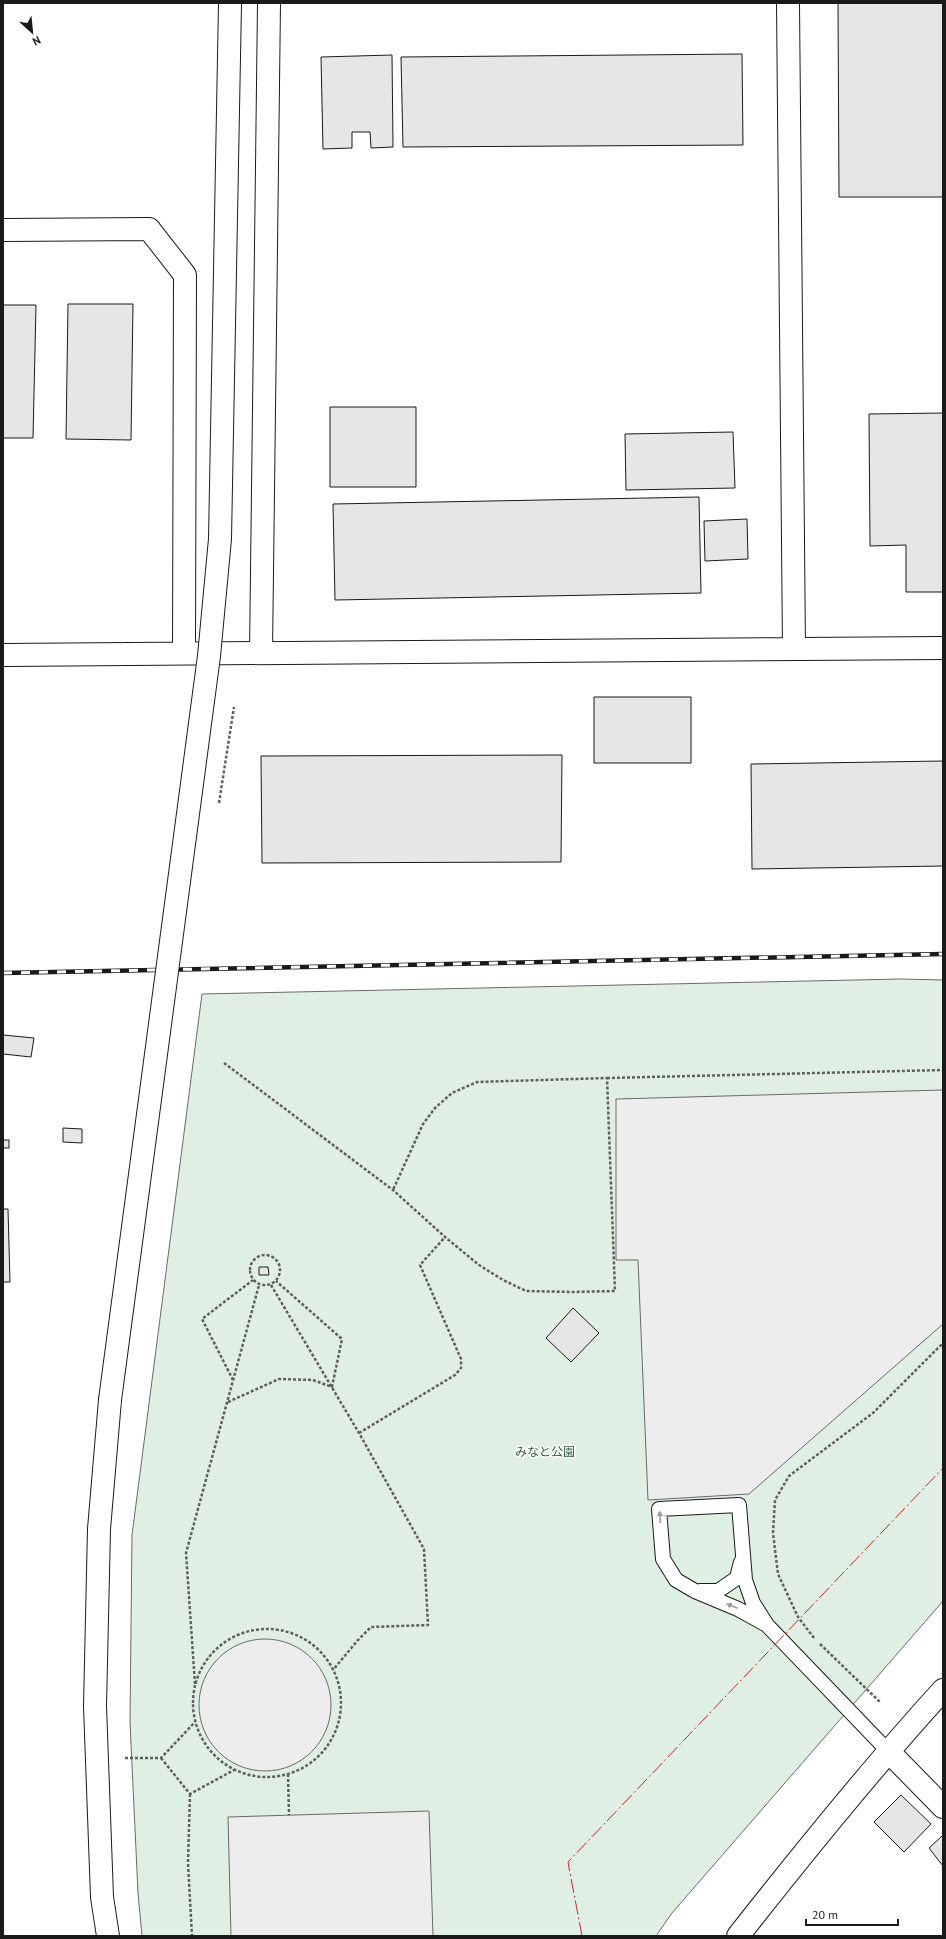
<svg xmlns="http://www.w3.org/2000/svg" width="946" height="1939" font-family="'PT Sans','Noto Sans JP',sans-serif">
	<rect width="100%" height="100%" fill="#fff"/>
	<path fill="#e0efe3" stroke="#6a6a6a" d="M901,979L943,980V1601L672,1913L656,1936H142L138,1893L130,1722L132,1535L202,994Z"/>
	<path fill="#ededed" stroke="#6a6a6a" d="M943,1090V1324L749,1494L648,1500L638,1260H616V1099Z
		M199 1705a66 66 0 1 1 132 0a66 66 0 1 1-132 0Z
		M429,1811L433,1936H231L228,1817Z"/>
	<path fill="#e6e6e6" stroke="#1a1a1a" d="M838,3H943V197H839Z
		M742,54L743,145L403,147L401,57Z
		M392,55L393,147L371,148L370,132H352V148L323,149L321,57Z
		M68,304H133L131,440L66,439Z
		M3,305H36L33,438H3Z
		M330,407H416V487H330Z
		M943,413V592H906V545L870,546L869,414Z
		M733,432L735,488L626,490L625,434Z
		M699,497L701,593L335,600L333,504Z
		M747,519L748,559L705,561L704,521Z
		M594,697H691V763H594Z
		M562,755L561,862L262,863L261,756Z
		M943,761V866L752,869L751,764Z
		M3,1035L34,1038L31,1057L3,1054Z
		M63,1128L82,1129V1143L63,1142Z
		M3,1140H9V1148H3Z
		M3,1209H8L10,1282H3Z
		M259,1267H268L269,1275H259Z
		M573,1308L599,1333L571,1362L546,1338Z
		M901,1795L931,1824L904,1852L874,1822Z
		M942,1836L943,1837V1866L929,1848Z"/>
	<g fill="none" stroke-linecap="round" stroke-linejoin="round">
		<g stroke="#1a1a1a" stroke-width="16">
			<path id="service" d="M700,1591H718L737,1578L741,1562
				M767,1625L738,1609L695,1591L676,1580L663,1559L659,1509L739,1505L745,1580L753,1603L767,1625L888,1751"/>
		</g>
		<g stroke="#1a1a1a" stroke-width="24">
			<path id="minor" d="M261,653L269,3"/>
		</g>
		<g stroke="#1a1a1a" stroke-width="24">
			<path id="tertiary" d="M788,3L794,649
				M3,230L149,229L185,275L184,653
				M3,655L943,648
				M888,1751L943,1807
				M108,1936L102,1897L95,1706L99,1529L110,1400
				M738,1936C804,1852 871,1769 943,1690"/>
		</g>
		<path stroke="#5f5f5f" stroke-width="2.5" stroke-dasharray="3 2" stroke-linecap="butt" d="M219,803L234,707
			M224,1063L393,1190L445,1237L479,1265L503,1280L526,1291L573,1292L615,1291L607,1078L477,1082L452,1093L435,1108L423,1124L393,1190
			M607,1078L943,1070
			M250 1270a15 15 0 1 1 30 0a15 15 0 1 1-30 0Z
			M271,1285L359,1433L424,1549L428,1625L371,1627L358,1640L333,1670
			M233,1380L202,1319L253,1280
			M228,1402L279,1379L313,1380L332,1387L342,1339L276,1281
			M359,1433L455,1375L461,1368V1359L420,1265L445,1237
			M193 1703a74 74 0 1 1 148 0a74 74 0 1 1-148 0Z
			M814,1638L798,1617L778,1574L773,1533L775,1500L789,1476L873,1413L943,1343
			M820,1644L881,1703
			M195,1684L186,1553L259,1285
			M125,1758H161L195,1722
			M161,1758L190,1794L234,1770
			M288,1774L289,1815
			M190,1794L188,1863L192,1936"/>
		<use href="#service" stroke="#fff" stroke-width="14"/>
		<use href="#minor" stroke="#fff" stroke-width="22"/>
		<use href="#tertiary" stroke="#fff" stroke-width="22"/>
		<g stroke="#1a1a1a" stroke-width="4.5">
			<path id="rail" d="M3,973L943,954"/>
		</g>
		<use href="#rail" stroke="#fff" stroke-width="3" stroke-dasharray="9" stroke-linecap="butt"/>
		<g stroke="#1a1a1a" stroke-width="24" stroke-linecap="butt">
			<path id="tertiary-bridge" d="M110,1400L209,656L220,539L230,3"/>
		</g>
		<use href="#tertiary-bridge" stroke="#fff" stroke-width="22"/>
		<path stroke="#c62828" stroke-width="1" stroke-dasharray="14 3 2 3" stroke-linecap="butt" d="M582,1936L568,1862L943,1468"/>
	</g>
	<defs><path id="oneway-solid" d="M-6-.8H1V-3.2L6.5 0L1 3.2V.8H-6Z"/></defs>
	<g fill="#989898">
		<use href="#oneway-solid" transform="translate(660 1517) rotate(-94)"/>
		<use href="#oneway-solid" transform="translate(732 1606) rotate(-157)"/>
	</g>
	<g text-anchor="middle" dominant-baseline="central" stroke-width="3" stroke-linejoin="round" paint-order="stroke">
		<g font-size="12" fill="#2b5a34" stroke="#fff">
			<text x="545" y="1451">みなと公園</text>
		</g>
	</g>
	<rect width="946" height="1939" fill="none" stroke="#1a1a1a" stroke-width="8"/>
	<g transform="translate(32 32) rotate(153)" stroke="#ffffff" stroke-width="3" paint-order="stroke">
	<path d="M0-3L7 15L0 10L-7 15Z" fill="#1a1a1a"/>
	<text y="-6" font-size="11" font-weight="bold" text-anchor="middle" fill="#1a1a1a">N</text>
	</g>
	<path d="M806 1919v6h92v-6" fill="none" stroke="#1a1a1a" stroke-width="2"/>
	<text x="812" y="1919" font-size="12" fill="#1a1a1a" stroke="#ffffff" stroke-width="3" paint-order="stroke">20 m</text>
</svg>
